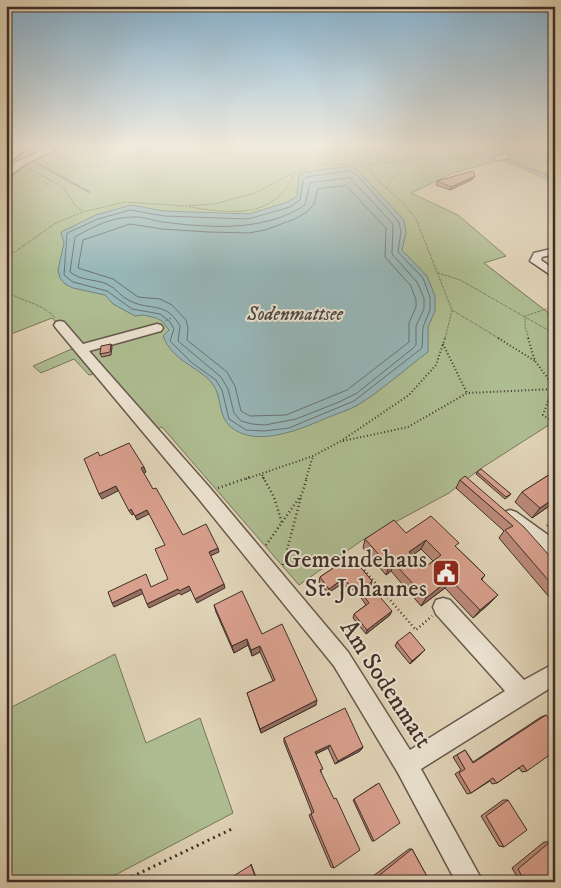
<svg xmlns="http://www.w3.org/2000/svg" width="561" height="888" font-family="'IM FELL DW Pica',serif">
	<rect width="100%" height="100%" fill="#e0d3b6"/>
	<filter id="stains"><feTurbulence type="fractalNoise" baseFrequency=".004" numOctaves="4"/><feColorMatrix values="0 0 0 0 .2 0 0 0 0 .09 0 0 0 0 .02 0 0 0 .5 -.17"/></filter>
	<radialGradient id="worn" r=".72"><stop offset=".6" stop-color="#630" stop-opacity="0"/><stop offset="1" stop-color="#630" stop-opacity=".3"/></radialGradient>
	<path fill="#aebd91" stroke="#76765d" d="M61,147H555V178L506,158L451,174L411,193L458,215L506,256L484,263L555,318V421L480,469L449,493L364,539L299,585L162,427L146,434L96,374L89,375L74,359L41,373L33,366L74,348L65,333L52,318L6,336V167L21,168L46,153Z
		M115,654L146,743L200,718L233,813L102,882H6V710Z"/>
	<path fill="#97b6b7" stroke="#73807e" d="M456,147C489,147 522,164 551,179L555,181V185C524,166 491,156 456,147Z
		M351,166L362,173L363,176L404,220L406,233L402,250L427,276L435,296V311L428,327V352C405,369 382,390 358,405C349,410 339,413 329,417C303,428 257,449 231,427C217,416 223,397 212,383C198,366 173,362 163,336L169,330L162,321L156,318L144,315L135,316L113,304L105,295L73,288L65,284L60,278L58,270L64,243L61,232L96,215L131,205L164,211L249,214L288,202L297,196L299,175L305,172Z"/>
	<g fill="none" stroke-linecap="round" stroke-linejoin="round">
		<path stroke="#6a7270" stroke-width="1" d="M351,171L357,175L399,222L401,232L398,252L423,278L430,297V310L423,327L422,348L354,401L289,428L264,431L246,430L229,419L222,390L216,380L191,362L170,341L174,329L170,322L160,314L132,309L107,291L73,282L64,275L67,233L98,219L130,210L164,216L248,219L290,207L300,200L303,180L306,177Z
			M350,178L393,224L392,254L417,282L424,298V309L416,326V345L412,349L357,393L339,402L296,419L265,425L252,424L241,421L234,413L228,389L221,377L178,341L180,326C166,301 151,311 130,301C121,297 116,288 107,284C95,279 81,281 70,272L75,237C92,227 112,217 133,217C143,216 153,221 163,222C209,228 265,232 305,205L310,183Z
			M346,186L386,228L385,257L411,286L416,300V307L409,323V342L347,390L286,415L250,416L241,411L235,386L227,372L187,340L188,328L186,320L172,305L160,299L138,297L113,279L78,268L83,240L130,224L162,229L208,232L249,233L265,230L295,219L307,212L314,204L318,189Z"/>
		<path stroke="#73807e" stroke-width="2" d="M50,152L63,147
			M33,161L89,192
			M6,182L20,169L39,157"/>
		<g stroke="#66584c" stroke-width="3">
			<path id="minor" d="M51,147H60L24,165L6,178V172L18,161Z
				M505,154L509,156L508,158L497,160L493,158Z
				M555,171V175L550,176L546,174Z
				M555,248V254L542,257L541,260L555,270V278L530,261L534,253Z
				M60,321L64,322L83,344L157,324L161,325L163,328L161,331L89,351L210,488L348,652L410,750L505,691L436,614L433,607L436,600L443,598L450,600L524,680L555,663V685L421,769L483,882H456L398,773L334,666L198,498L56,328L54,325L56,322Z
				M510,510L516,512L555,540V558L549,556L504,522L502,517L504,512Z"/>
		</g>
		<g stroke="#3d2f29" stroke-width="3">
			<path id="highway" d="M17,147H29L10,162L6,163V154Z"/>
		</g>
		<path stroke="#3d2f29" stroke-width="1" stroke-dasharray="0.5 1" stroke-linecap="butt" d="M471,147L493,152
			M512,152L523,147
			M361,164H373L382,155L381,147
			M29,168L64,188L74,204L82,211
			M370,169L373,164L423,159L489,157
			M46,186L50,180
			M386,189L405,160L417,151L418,147
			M189,207C230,213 271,220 293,177L291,174
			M6,258L56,223L83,212L125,202L184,206L215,204L255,193L291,174L319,165L359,164L370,169L375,178L401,201L416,219L452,310L445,339
			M438,273L460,280L555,334
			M6,291C22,302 43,303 55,318
			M452,310L500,339
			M165,321L171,318
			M529,339L525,326V316L555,306"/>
		<path stroke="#3d2f29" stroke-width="2" stroke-dasharray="1 2.5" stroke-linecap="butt" d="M498,338L535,361
			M528,338L535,361L549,380L552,390L543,415L555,424
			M443,344L467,393
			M343,441L408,427L467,393L555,389
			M262,475L264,479
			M246,479L313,456L341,441L409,395L436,365L445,338
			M306,479L313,456"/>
		<path stroke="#3d2f29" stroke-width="2.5" stroke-dasharray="1 3" stroke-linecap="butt" d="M263,477L274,497L282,523
			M218,488L250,477
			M547,526L555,520
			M266,545L302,494L307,477
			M359,564L416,630L432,616
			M283,565L301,497"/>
		<path stroke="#3d2f29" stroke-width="3" stroke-dasharray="2 4" stroke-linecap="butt" d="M121,882L234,828"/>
		<use href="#minor" fill="#ebe2d0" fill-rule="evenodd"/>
		<use href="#highway" fill="#e0d3b6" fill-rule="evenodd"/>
	</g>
	<path fill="#ba8978" stroke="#3d2f29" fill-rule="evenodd" d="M533,147H555V164L546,162L550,155Z
		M473,179L450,190L436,185L437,181Z
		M111,344L112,347L111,355L102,357L100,354Z
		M555,471V502L532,518L515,502L522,492Z
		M477,472L511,494L509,496L505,499L476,474Z
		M460,480L555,562V604L499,538L504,531L456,488Z
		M406,533L456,547L485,575L482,579L490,603L473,618L445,588L421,606L391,571L386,575L363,548L365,539ZM421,549L433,561L424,568L412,555Z
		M351,556L372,581L371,585L390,615L366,634L353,618L354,614L366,605L357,592L352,589L349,591L343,583L328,593L319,582L320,577Z
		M214,605L262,634L316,705L261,733L247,693L273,681L260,652L252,656L248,645L234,653L216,612Z
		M397,642L425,650L422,653L410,664L395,646Z
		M546,715L527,771L522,772L519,768L497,783L492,784L490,781L471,793L467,794L455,774L461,770L453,757L465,750L473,762L541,717Z
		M284,738L363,747L360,751L335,764L328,748L316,754L321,771L334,868L331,867L309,815L312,813L284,742Z
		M377,784L374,841H372L353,800Z
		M503,800H508L504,847L499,846L481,816Z
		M544,842H550L551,882H520L512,868Z
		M409,849H412L430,882H376L373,876Z"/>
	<path fill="#976f62" stroke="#3d2f29" d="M475,176L473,179L450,190L451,187Z
		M144,467L146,472L143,474L141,468Z
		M116,486L118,491L102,499L99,494Z
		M555,498V502L532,518L540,508Z
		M131,509L134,514L132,515L129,511Z
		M147,510L149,514L137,520L135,516Z
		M426,540L421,549L405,561L409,552Z
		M218,548L219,552L210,556L209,552Z
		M394,563L391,571L386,575L389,566Z
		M344,578L343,583L328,593L329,589Z
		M450,579L445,588L421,606L426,598Z
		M224,584L225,588L197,603L195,599Z
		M189,586L191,590L181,595L180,593L149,608L147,604L178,589Z
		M141,589L144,593L114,607L112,603Z
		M498,595L490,603L473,618L480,610Z
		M392,611L390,615L366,634L367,630Z
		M247,639L248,645L234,653L232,646Z
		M260,646V652L252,656L251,650Z
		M425,650L422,653L410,664L412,661Z
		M317,700L316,705L261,733L260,729Z
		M330,745L328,748L313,755L315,752Z
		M363,747L360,751L335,764L338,761Z
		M251,864L258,882H257L251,865Z"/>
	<path fill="#d89f8c" stroke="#3d2f29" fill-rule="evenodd" d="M551,147H555V156L550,155L554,148Z
		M473,171L475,176L451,187L437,181Z
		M111,344L110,352L100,354L101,346Z
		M129,443L144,467L141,468L153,489L156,488L183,535L206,524L218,548L209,552L224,584L195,599L189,586L179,591L178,589L147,604L141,589L112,603L108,592L146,574L151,587L168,579L155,549L165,545L147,510L135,516L131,509L129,511L116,486L99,494L84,459L98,452L100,456Z
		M481,469L511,494L506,497L477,472Z
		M555,471V498L540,508L522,492Z
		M465,476L524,527L555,562V588L505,530L513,526L460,480Z
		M431,516L459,543L455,546L485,575L481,579L498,595L480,610L450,579L426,598L394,563L389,566L365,539L394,520L406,533ZM426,540L441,555L424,568L409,552Z
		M351,556L372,581L369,584L392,611L367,630L354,614L369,603L358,588L353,585L351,587L344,578L329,589L320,577Z
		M242,591L262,634L282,624L317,700L260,729L247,693L275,680L260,646L251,650L247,639L232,646L214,605Z
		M410,632L425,650L412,661L397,642Z
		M345,708L363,747L338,761L330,745L315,752L323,769L320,770L334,799L336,798L360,850L334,868L311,814L314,812L284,738Z
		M546,715L555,726V751L527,771L523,765L497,783L493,778L471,793L459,773L465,769L457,755L465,750L473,763Z
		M379,783L400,823L374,841L354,799Z
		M508,800L527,830L504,847L486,816Z
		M550,842L555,849V878L551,882H525L518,869Z
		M412,849L430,882H378L376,878Z
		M251,865L257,882H224Z"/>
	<linearGradient id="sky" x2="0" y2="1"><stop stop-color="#87b5d4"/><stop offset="0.54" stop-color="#f1ebde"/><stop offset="1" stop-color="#f1ebde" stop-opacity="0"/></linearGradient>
	<rect width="561" height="271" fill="url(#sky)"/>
	<defs>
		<g id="civic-square" transform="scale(1.4375)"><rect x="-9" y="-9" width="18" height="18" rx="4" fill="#8f2418" stroke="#ebe2d0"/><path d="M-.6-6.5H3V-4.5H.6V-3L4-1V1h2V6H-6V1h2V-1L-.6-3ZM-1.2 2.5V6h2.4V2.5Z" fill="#fff"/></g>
	</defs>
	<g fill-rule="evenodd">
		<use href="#civic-square" x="446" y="573"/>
	</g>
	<g text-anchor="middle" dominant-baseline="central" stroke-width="4" stroke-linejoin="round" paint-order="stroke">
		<g font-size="19" font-style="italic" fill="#4f4a45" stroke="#ebe2d0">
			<text x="295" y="314">Sodenmattsee</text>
		</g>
		<g font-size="25" fill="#3d2f29" stroke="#ebe2d0" text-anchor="end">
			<text x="427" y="559">Gemeindehaus<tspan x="427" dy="29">St. Johannes</tspan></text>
		</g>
		<g font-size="25" fill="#3d2f29" stroke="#ebe2d0">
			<text transform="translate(386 684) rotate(57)">Am Sodenmatt</text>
		</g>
	</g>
	<rect width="561" height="888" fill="none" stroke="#e0d3b6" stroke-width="25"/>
	<rect x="8" y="8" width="546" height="873" fill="none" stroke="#3d2f29" stroke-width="2.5"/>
	<rect x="12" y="12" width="536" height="863" fill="none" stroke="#3d2f29"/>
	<rect width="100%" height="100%" filter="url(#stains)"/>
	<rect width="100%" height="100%" fill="url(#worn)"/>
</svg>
